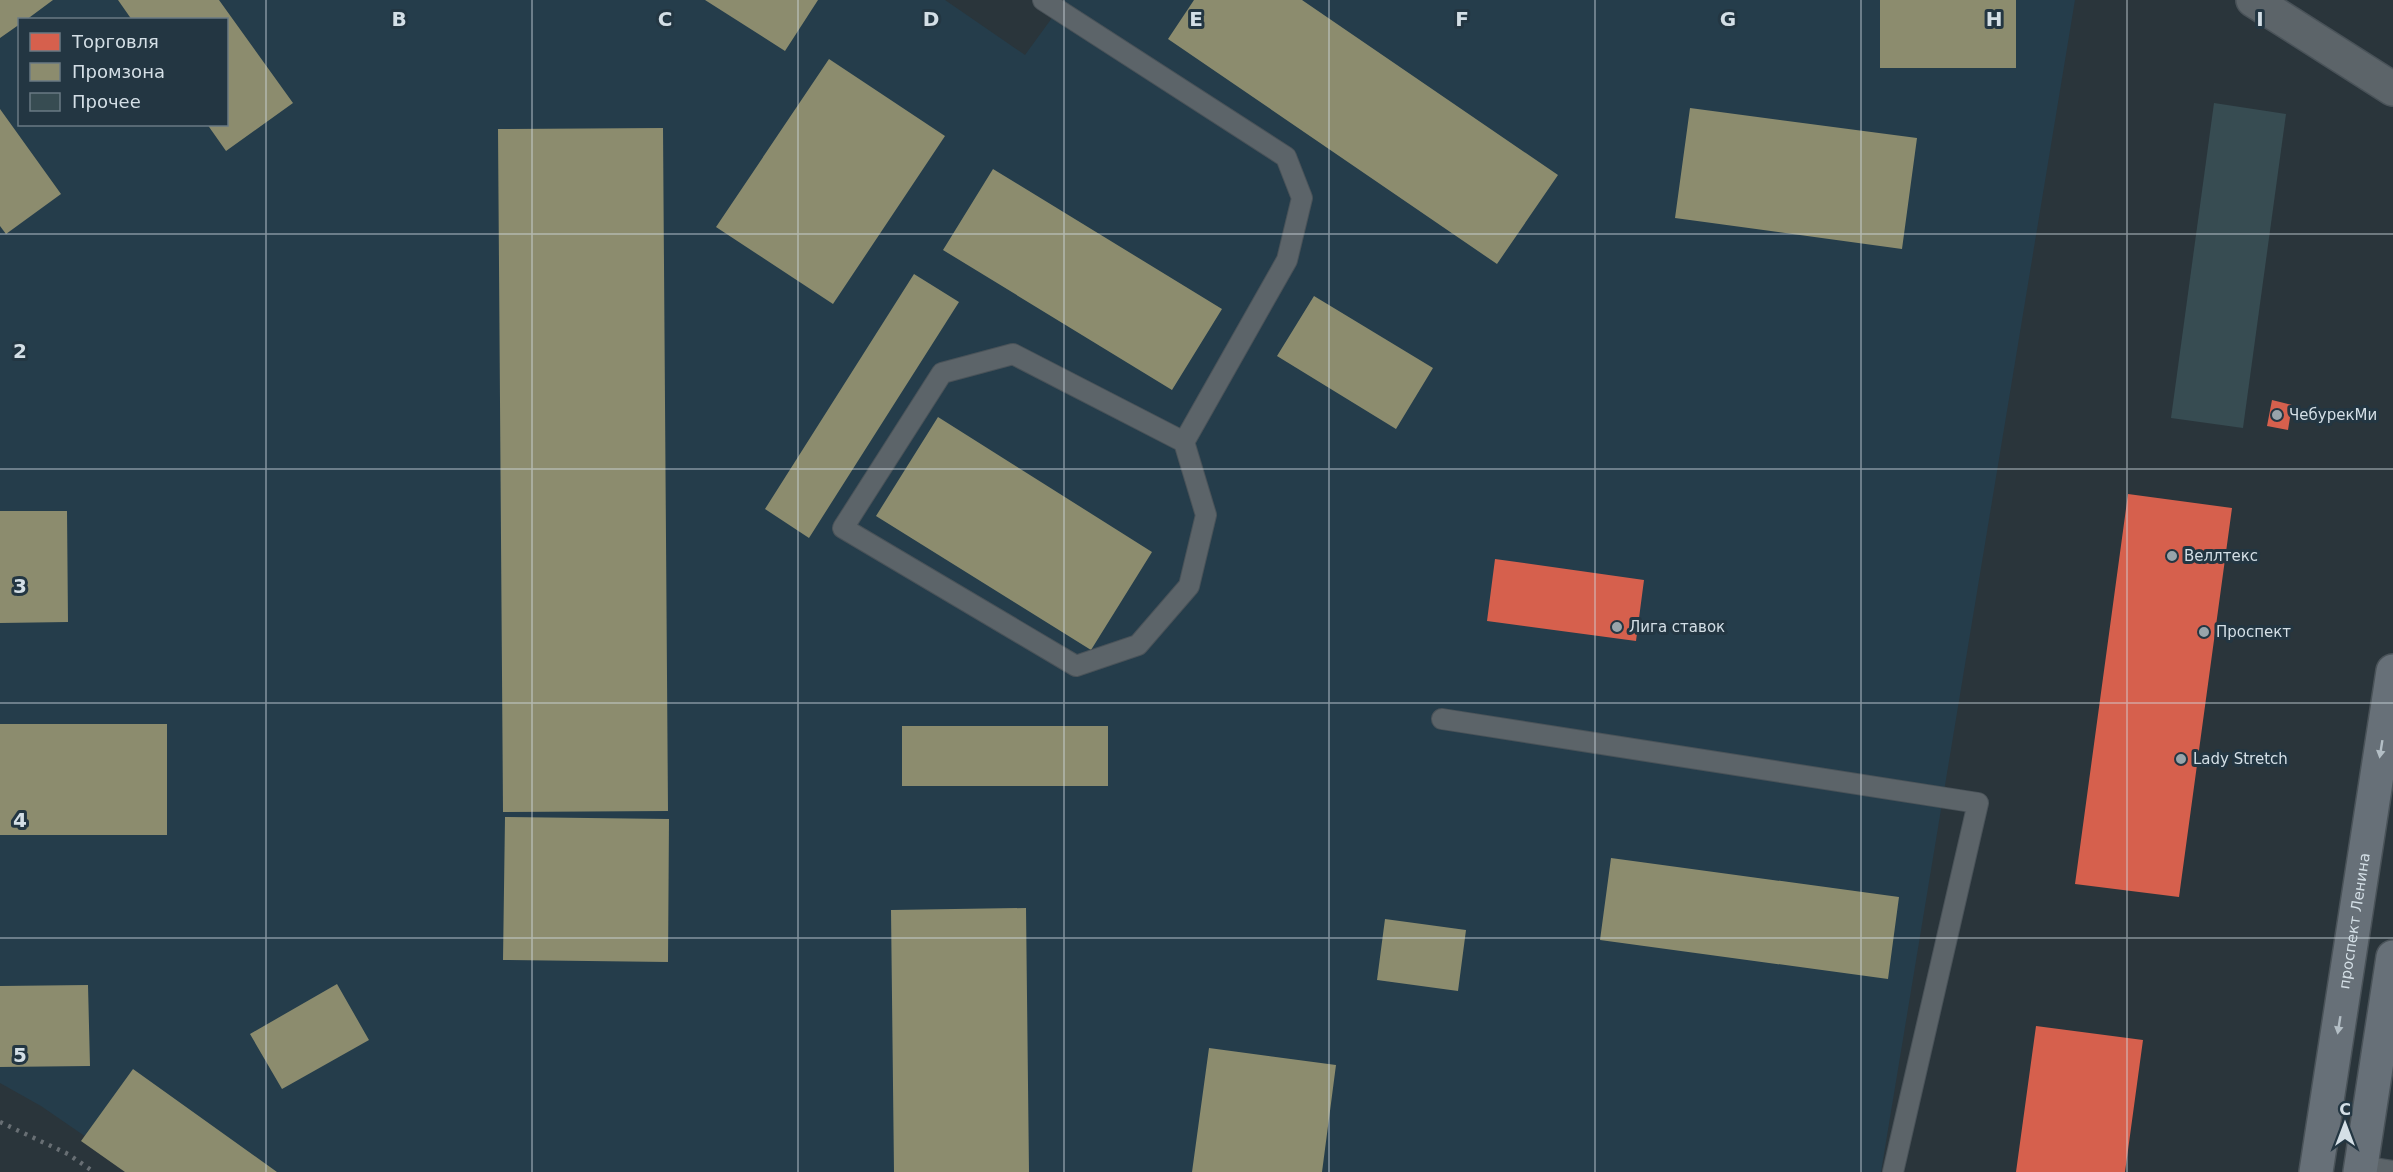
<svg xmlns="http://www.w3.org/2000/svg" width="2393" height="1172" font-family="'DejaVu Sans',sans-serif">
	<rect width="100%" height="100%" fill="#2a353b"/>
	<path fill="#253d4b" fill-rule="evenodd" d="M0,0H945L1025,55L1065,0H2075L1881,1172H137L41,1106L0,1083ZM20,20H226V124H20Z"/>
	<path fill="#d6604d" d="M2272,400L2292,405L2288,430L2267,426Z
		M2128,494L2232,508L2179,897L2075,884Z
		M1495,559L1644,580L1636,641L1487,621Z
		M2036,1026L2143,1040L2125,1172H2016Z"/>
	<path fill="#8c8c6e" d="M0,0H53L26,20H20V24L0,38Z
		M118,0H219L293,103L226,151L207,124H226V20H132Z
		M705,0H818L785,51Z
		M1194,0H1302L1558,175L1497,264L1168,39Z
		M1880,0H2016V68H1880Z
		M829,59L945,136L833,304L716,227Z
		M1690,108L1917,138L1902,249L1675,218Z
		M0,109L61,194L6,234L0,226Z
		M663,128L668,811L503,812L498,129Z
		M993,169L1222,309L1172,390L943,250Z
		M914,274L959,302L809,538L765,509Z
		M1314,296L1433,368L1396,429L1277,356Z
		M938,417L1152,552L1091,650L876,516Z
		M0,511H67L68,622L0,623Z
		M0,724H167V835H0Z
		M902,726H1108V786H902Z
		M505,817L669,819L668,962L503,960Z
		M1611,858L1899,897L1888,979L1600,940Z
		M1026,908L1029,1172H894L891,910Z
		M1385,919L1466,930L1458,991L1377,980Z
		M337,984L369,1040L282,1089L250,1034Z
		M88,985L90,1066L0,1067V986Z
		M1209,1048L1336,1065L1322,1172H1192Z
		M133,1069L277,1172H125L81,1141Z"/>
	<path fill="#374c52" d="M2214,103L2286,114L2243,428L2171,418Z"/>
	<g fill="none" stroke-linecap="round" stroke-linejoin="round">
		<g stroke="#4a5359" stroke-width="22">
			<path id="lane" d="M1043,0L1286,157L1302,198L1287,260L1184,442L1206,515L1189,586L1138,645L1076,666L843,528L942,373L1013,354L1184,442
				M1442,719L1978,803L1893,1172
				M2361,1166L2393,1171"/>
		</g>
		<g stroke="#4a5359" stroke-width="36">
			<path id="street" d="M2253,0L2393,89"/>
		</g>
		<g stroke="#4a5359" stroke-width="36">
			<g id="primary">
				<path id="s1" d="M2316,1172L2393,671"/>
				<path d="M2360,1172L2393,957"/>
			</g>
		</g>
		<use href="#lane" stroke="#5c6469" stroke-width="20"/>
		<use href="#street" stroke="#5c6469" stroke-width="33"/>
		<use href="#primary" stroke="#677078" stroke-width="33"/>
		<path stroke="#686f74" stroke-width="4.5" stroke-dasharray="3 6" stroke-linecap="butt" d="M0,1122L68,1154L94,1172"/>
	</g>
	<defs><path id="oneway-solid" d="M-6-.8H1V-3.2L6.5 0L1 3.2V.8H-6Z" transform="scale(1.5)"/></defs>
	<g fill="#b3bec5">
		<use href="#oneway-solid" transform="translate(2381 749) rotate(99)"/>
		<use href="#oneway-solid" transform="translate(2339 1025) rotate(99)"/>
	</g>
	<path fill="none" stroke="#d4dfe6" stroke-width="1.5" stroke-opacity="0.55" d="M266,0V1172M532,0V1172M798,0V1172M1064,0V1172M1329,0V1172M1595,0V1172M1861,0V1172M2127,0V1172M0,234H2393M0,469H2393M0,703H2393M0,938H2393"/>
	<g fill="#98a4aa" stroke="#233642" stroke-width="2">
		<circle cx="2277" cy="415" r="6"/>
		<circle cx="2172" cy="556" r="6"/>
		<circle cx="1617" cy="627" r="6"/>
		<circle cx="2204" cy="632" r="6"/>
		<circle cx="2181" cy="759" r="6"/>
	</g>
	<g text-anchor="middle" dominant-baseline="central" stroke-width="6" stroke-linejoin="round" paint-order="stroke">
		<g font-size="15" fill="#d4dfe6" stroke="#233642" text-anchor="start">
			<text x="2289" y="415">ЧебурекМи</text>
			<text x="2184" y="556">Веллтекс</text>
			<text x="1629" y="627">Лига ставок</text>
			<text x="2216" y="632">Проспект</text>
			<text x="2193" y="759">Lady Stretch</text>
		</g>
		<g font-size="15" fill="#d4dfe6" stroke="#233642">
			<text stroke="none"><textPath href="#s1" startOffset="254">проспект Ленина</textPath></text>
		</g>
	</g>
	<g font-size="20" text-anchor="middle" font-weight="bold" fill="#d4dfe6" stroke="#233642" stroke-width="6" stroke-linejoin="round" paint-order="stroke">
		<text x="399" y="26">B</text>
		<text x="665" y="26">C</text>
		<text x="931" y="26">D</text>
		<text x="1196" y="26">E</text>
		<text x="1462" y="26">F</text>
		<text x="1728" y="26">G</text>
		<text x="1994" y="26">H</text>
		<text x="2260" y="26">I</text>
		<text x="20" y="358">2</text>
		<text x="20" y="593">3</text>
		<text x="20" y="827">4</text>
		<text x="20" y="1062">5</text>
	</g>
	<rect x="18" y="18" width="210" height="108" fill="#233642" stroke="#6a7a84" stroke-width="1.5"/>
	<rect x="30" y="33" width="30" height="18" fill="#d6604d" stroke="#6a7a84" stroke-width="1.5"/>
	<text x="72" y="48" font-size="18" fill="#d4dfe6">Торговля</text>
	<rect x="30" y="63" width="30" height="18" fill="#8c8c6e" stroke="#6a7a84" stroke-width="1.5"/>
	<text x="72" y="78" font-size="18" fill="#d4dfe6">Промзона</text>
	<rect x="30" y="93" width="30" height="18" fill="#374c52" stroke="#6a7a84" stroke-width="1.5"/>
	<text x="72" y="108" font-size="18" fill="#d4dfe6">Прочее</text>
	<g transform="translate(2345 1124)" stroke="#233642" stroke-width="4.5" paint-order="stroke">
	<path d="M0-4.5L10 22L0 15L-10 22Z" fill="#d4dfe6"/>
	<text y="-9" font-size="16" font-weight="bold" text-anchor="middle" fill="#d4dfe6">С</text>
	</g>
</svg>
